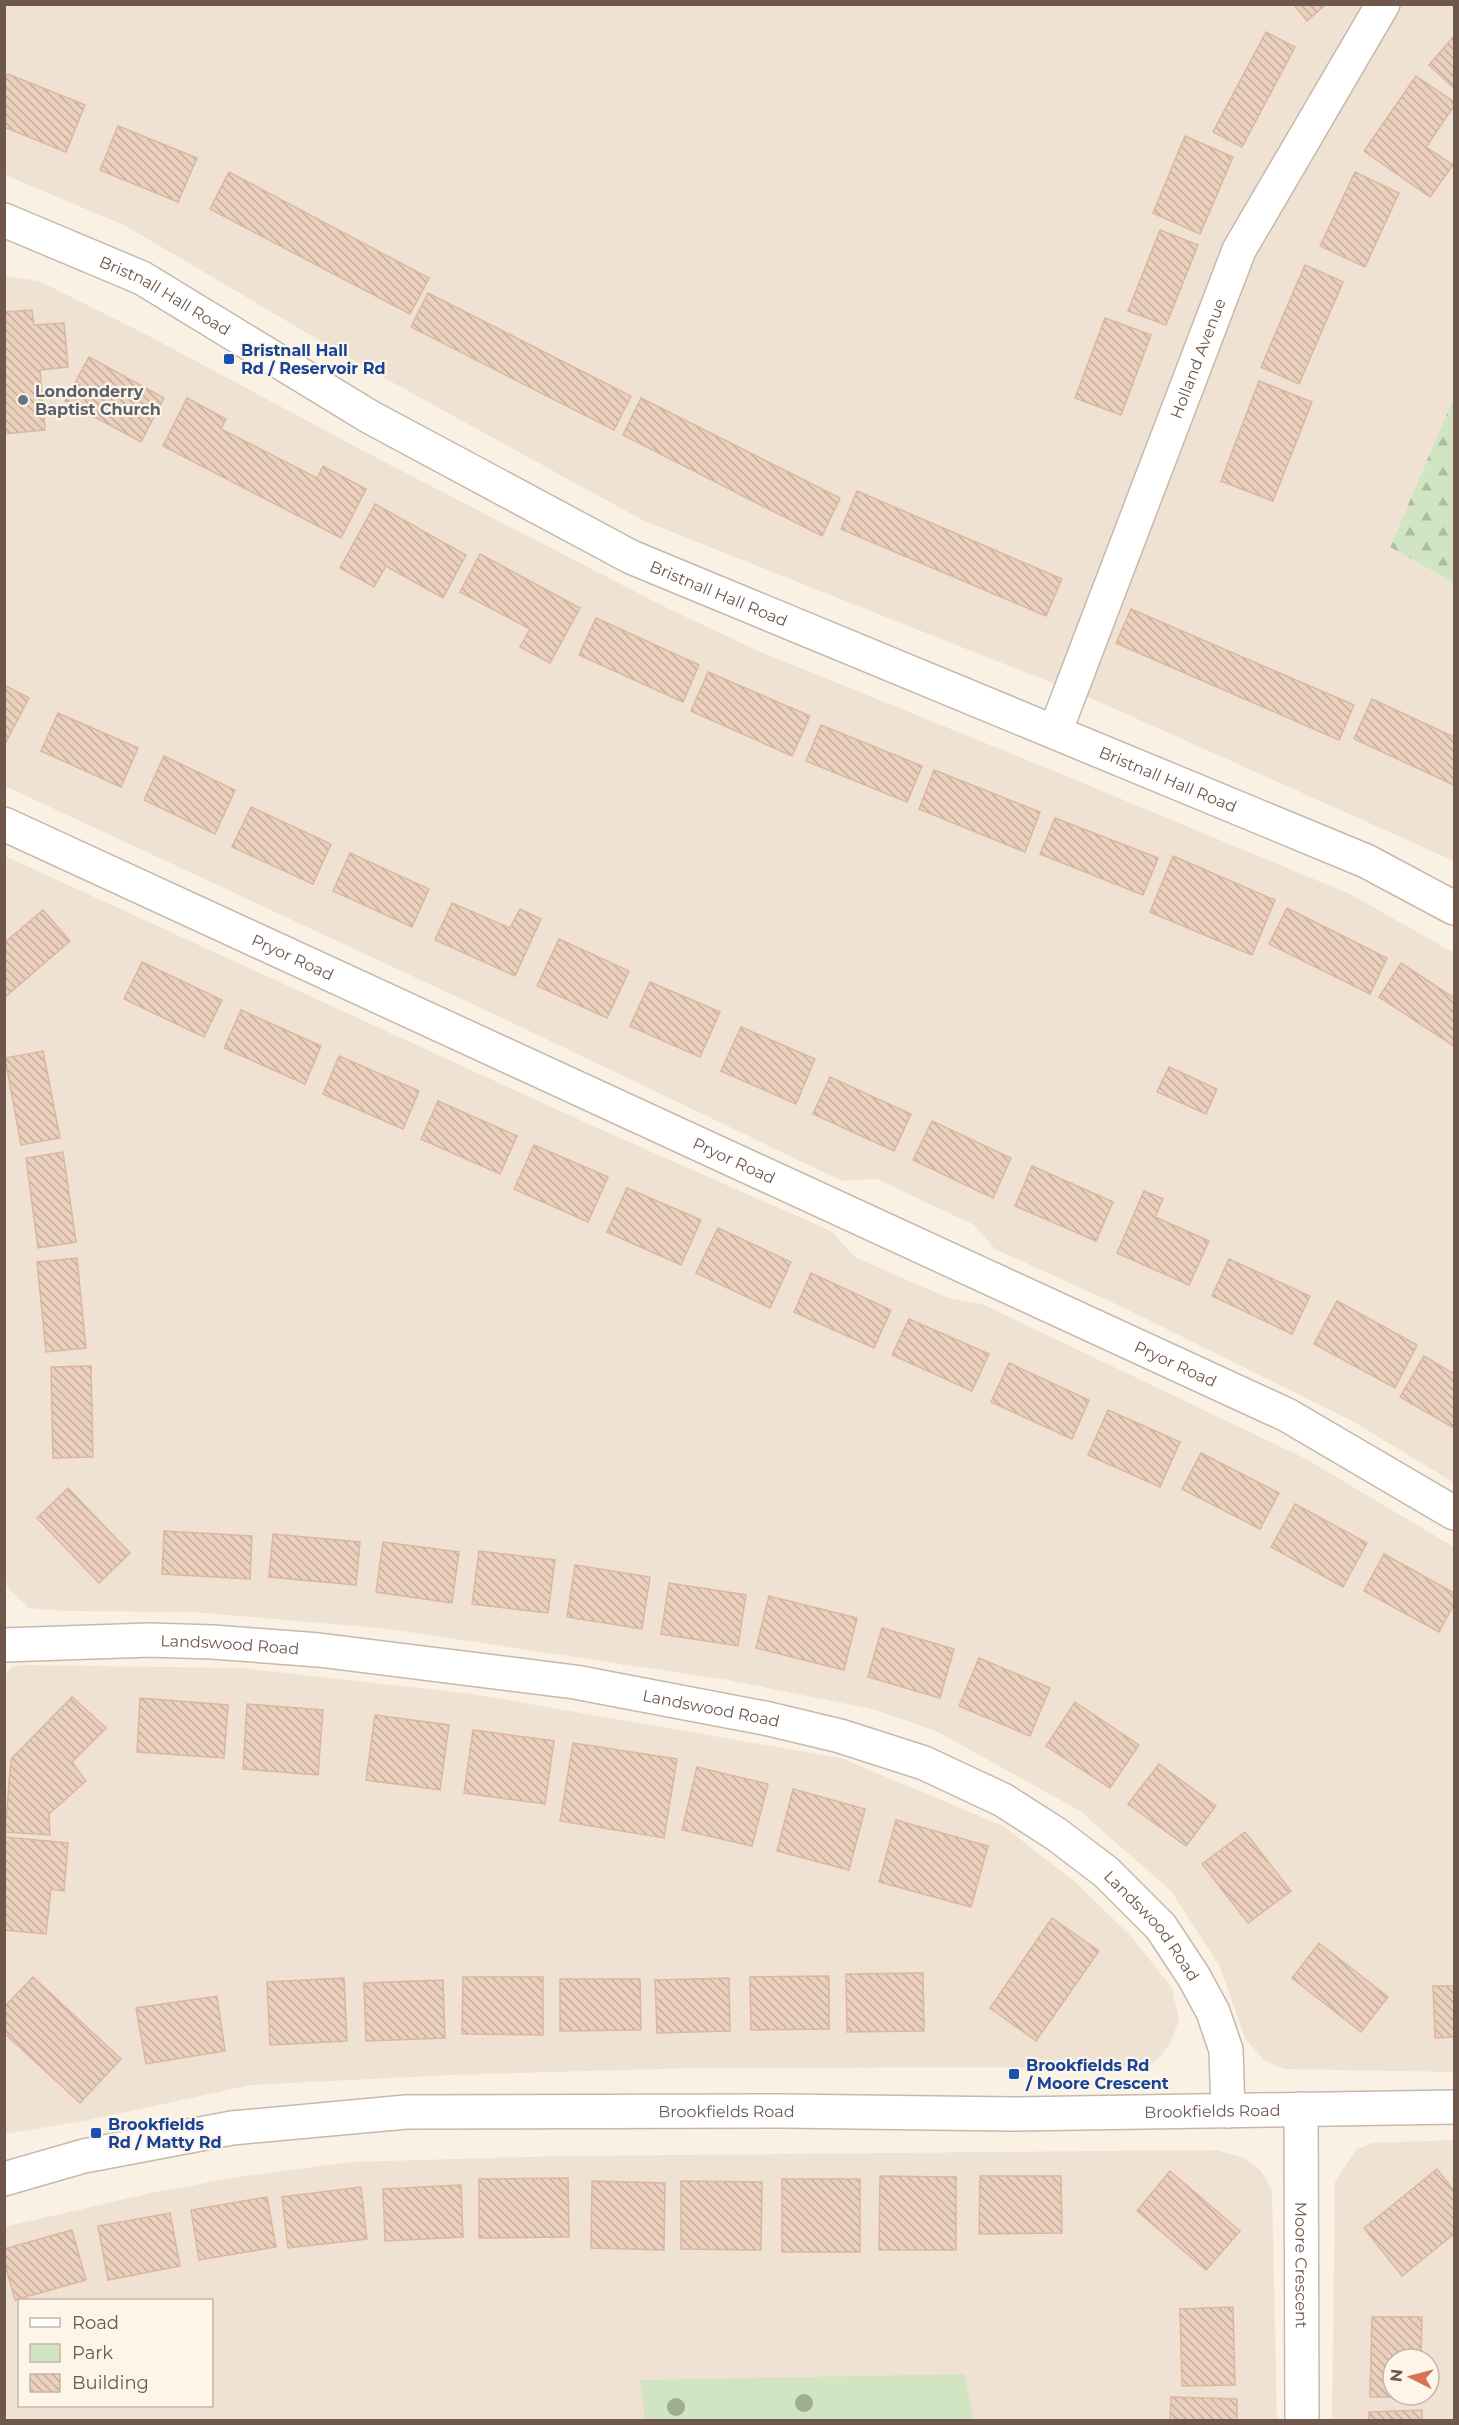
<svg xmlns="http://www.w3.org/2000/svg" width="1459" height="2425" font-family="Montserrat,sans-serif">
	<defs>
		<pattern id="forest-firs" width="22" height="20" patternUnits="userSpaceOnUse" patternTransform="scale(1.5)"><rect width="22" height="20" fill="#d1e5c3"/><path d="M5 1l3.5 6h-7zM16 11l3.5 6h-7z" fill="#aebca1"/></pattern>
		<pattern id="building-back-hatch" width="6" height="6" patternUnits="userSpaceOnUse" patternTransform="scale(1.5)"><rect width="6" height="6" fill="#ecd0be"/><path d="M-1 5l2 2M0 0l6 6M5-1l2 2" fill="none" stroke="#c3ac9d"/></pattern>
	</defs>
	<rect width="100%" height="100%" fill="#f9f1e3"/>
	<path fill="#f0e2d2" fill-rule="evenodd" d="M8,5H1454V397L1390,547L1454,583V861L1095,700L642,520L370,370L124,225L5,175L4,10Z
		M5,276L39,281L147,335L373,456L661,605L758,651L1047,768L1352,895L1454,953V1483L1354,1422L1118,1305L995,1249L974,1225L877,1179L842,1181L498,1016L5,786Z
		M5,856L595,1127L831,1231L855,1257L948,1298L982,1304L1306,1459L1454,1547V2072L1284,2069L1265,2061L1246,2040L1219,1965L1171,1891L1080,1811L936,1731L876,1710L728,1680L389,1629L194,1612L63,1611L29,1608L8,1588L5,1579Z
		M23,1665L240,1668L472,1694L841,1758L1003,1826L1075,1882L1130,1935L1172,1988L1179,2020L1171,2041L1160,2057L1148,2067L695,2068L451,2075L251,2085L89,2120L5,2134L4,1676L12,1667Z
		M1454,2140V2420H1332L1335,2181L1357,2149L1373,2143ZM1393,2359H1429V2395H1393Z
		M1216,2150L1242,2157L1261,2171L1272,2190L1277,2420H5L4,2227L151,2193L238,2177L351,2162L563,2156ZM20,2300H212V2406H20Z"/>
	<path fill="#d1e5c3" d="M965,2374L973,2420H645L640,2380Z"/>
	<path fill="url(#forest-firs)" d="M1454,397V583L1390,547Z"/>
	<path fill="url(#building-back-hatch)" stroke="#dcb7a0" stroke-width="1.5" d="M1293,4H1326L1307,21Z
		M1266,32L1295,47L1242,147L1213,132Z
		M1454,36V88L1429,65Z
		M8,74L85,105L66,152L4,127V82Z
		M1416,76L1454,102V106L1426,147L1453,165L1430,197L1364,151Z
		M118,126L197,158L178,202L100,170Z
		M1185,136L1233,157L1200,234L1153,213Z
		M229,172L429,278L410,314L210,209Z
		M1355,172L1399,193L1365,267L1320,246Z
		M1160,230L1198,245L1166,325L1128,311Z
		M1305,265L1343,282L1299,384L1261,367Z
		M428,293L631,396L614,430L411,327Z
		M32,310L34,325L64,323L68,367L40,370L45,430L4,434V312Z
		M1105,318L1151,335L1121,415L1075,398Z
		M89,357L164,398L141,442L65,401Z
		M1259,381L1312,402L1273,501L1221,481Z
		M187,398L226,419L221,429L317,478L323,466L366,489L341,538L163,446Z
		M641,398L840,498L822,536L623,435Z
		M857,491L1062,579L1046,616L841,529Z
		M375,504L466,555L443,598L386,566L374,587L340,568Z
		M480,554L580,608L550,663L520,647L530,629L460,592Z
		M1131,609L1354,705L1339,740L1116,643Z
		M596,618L699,665L683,702L579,655Z
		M708,672L810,716L792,756L691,711Z
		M4,685L29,698L5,744H4Z
		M1372,699L1454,737V785L1354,739Z
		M58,713L138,748L121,787L41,751Z
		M821,725L922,766L907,802L806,761Z
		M164,756L235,790L215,834L144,800Z
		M934,770L1040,812L1025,852L919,809Z
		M251,807L331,844L313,884L232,847Z
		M1055,818L1158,858L1143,895L1040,854Z
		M350,853L429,889L412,927L333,891Z
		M1173,856L1275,900L1252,955L1150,912Z
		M452,903L510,928L520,909L541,919L515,976L435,940Z
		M1287,908L1387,958L1370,994L1269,944Z
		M43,910L70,941L4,998V943Z
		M559,939L629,971L607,1018L537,986Z
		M142,962L222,1000L204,1037L124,999Z
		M1401,963L1454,998V1046L1379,997Z
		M650,982L720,1012L700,1057L630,1026Z
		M241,1010L321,1046L305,1084L224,1048Z
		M741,1027L815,1059L796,1104L721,1071Z
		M43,1051L60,1138L21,1145L5,1058Z
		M339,1056L419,1091L403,1129L323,1094Z
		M1169,1067L1217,1089L1206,1114L1157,1092Z
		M830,1077L911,1114L894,1151L813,1114Z
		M438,1101L517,1136L500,1174L421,1139Z
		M932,1121L1011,1158L993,1198L913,1160Z
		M534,1145L608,1177L588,1222L514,1189Z
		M63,1152L76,1242L38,1248L26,1158Z
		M1032,1166L1113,1202L1096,1241L1015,1206Z
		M627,1188L701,1220L681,1265L607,1232Z
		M1144,1191L1163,1199L1155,1217L1209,1241L1189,1285L1117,1253Z
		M718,1228L791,1262L770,1308L696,1273Z
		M77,1258L86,1348L46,1352L37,1262Z
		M1229,1259L1310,1296L1292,1334L1212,1296Z
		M811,1273L891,1310L874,1348L794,1312Z
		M1337,1301L1417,1345L1395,1388L1314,1344Z
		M909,1319L989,1354L972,1391L892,1355Z
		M1424,1356L1454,1374V1428L1400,1397Z
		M1009,1363L1089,1400L1072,1439L991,1402Z
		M91,1366L93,1457L53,1458L51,1367Z
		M1108,1410L1180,1442L1160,1487L1088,1455Z
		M1201,1453L1279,1493L1260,1529L1182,1489Z
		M68,1488L130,1553L99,1583L37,1518Z
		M1295,1504L1367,1543L1343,1587L1271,1547Z
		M164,1531L252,1536L250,1579L162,1574Z
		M273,1534L360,1542L356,1585L269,1577Z
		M383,1542L459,1552L452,1603L376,1592Z
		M479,1551L555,1560L548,1613L472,1604Z
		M1384,1554L1454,1593V1604L1439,1632L1364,1591Z
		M575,1565L650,1577L642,1629L567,1617Z
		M669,1583L746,1595L738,1646L661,1634Z
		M769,1596L857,1618L844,1670L756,1648Z
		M882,1628L954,1649L940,1698L868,1677Z
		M979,1658L1050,1688L1030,1736L959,1706Z
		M72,1697L106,1728L72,1762L86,1781L49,1814L50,1835L5,1832L11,1759Z
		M140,1698L228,1705L224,1758L137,1752Z
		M1075,1702L1139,1745L1110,1788L1046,1746Z
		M247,1704L323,1710L318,1775L243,1769Z
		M375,1715L449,1725L440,1790L366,1780Z
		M473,1730L554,1741L545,1804L464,1793Z
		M573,1743L677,1759L664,1838L560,1821Z
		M1159,1764L1216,1806L1186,1846L1128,1804Z
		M697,1767L768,1784L752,1846L682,1830Z
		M793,1789L865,1809L849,1870L777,1851Z
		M896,1820L988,1846L971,1907L879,1882Z
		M1245,1832L1291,1891L1248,1923L1202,1864Z
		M5,1837L68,1843L64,1891L51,1889L46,1934L4,1930Z
		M1052,1918L1099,1951L1036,2041L990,2008Z
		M1319,1943L1388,1997L1361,2032L1292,1978Z
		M923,1973L924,2031L847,2032L846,1974Z
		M829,1976V2029L751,2030L750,1977Z
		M33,1977L121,2059L80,2103L4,2033V2007Z
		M463,1977H543V2035L462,2034Z
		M344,1978L347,2041L270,2045L267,1982Z
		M729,1978L730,2031L657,2033L655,1980Z
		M560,1979H640L641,2030L560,2031Z
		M443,1980L445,2038L366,2041L364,1983Z
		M1433,1986H1454V2037L1435,2038Z
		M217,1996L225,2051L146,2064L136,2008Z
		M1437,2169L1454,2191V2234L1402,2276L1364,2228Z
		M1170,2171L1240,2231L1206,2270L1137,2211Z
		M880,2176L956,2177V2250H879Z
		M980,2176H1061L1062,2233L979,2234Z
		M568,2178L569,2237L479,2238V2179Z
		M782,2179H860V2252H782Z
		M592,2181L665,2183L664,2250L591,2248Z
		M681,2181L762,2182L761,2250L681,2249Z
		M461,2185L463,2237L385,2241L383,2189Z
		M361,2187L367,2239L288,2248L282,2197Z
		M267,2197L276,2247L199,2260L191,2210Z
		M170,2213L180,2266L108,2280L98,2226Z
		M72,2230L86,2280L15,2300L4,2261V2249Z
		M1233,2307L1235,2385L1182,2386L1180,2309Z
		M1372,2317H1422L1421,2359H1393V2395H1421V2397H1370Z
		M1171,2397L1237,2399V2420H1170Z
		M1422,2410V2420H1369V2412Z"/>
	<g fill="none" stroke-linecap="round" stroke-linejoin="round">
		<g stroke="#c8b8ab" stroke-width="36">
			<g id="minor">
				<path id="s1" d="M4,220L142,278L370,417L631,557L1366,861L1454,908"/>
				<path id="s2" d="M1055,732L1239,250L1383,4"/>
				<path id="s3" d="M4,824L1287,1415L1454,1513"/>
				<path id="s4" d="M4,1645L150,1640L213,1642L319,1650L575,1682L769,1719L840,1736L924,1763L1003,1800L1056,1834L1106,1872L1161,1927L1194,1977L1213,2012L1226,2050L1228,2111"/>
				<path id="s5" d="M1301,2109L1302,2420"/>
				<path id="s6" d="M4,2179L84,2156L232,2128L406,2112L783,2111L1011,2114L1454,2107"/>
			</g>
		</g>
		<use href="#minor" stroke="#fff" stroke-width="33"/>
	</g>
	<g fill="#9faf8e">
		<circle cx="804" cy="2403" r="9"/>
		<circle cx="676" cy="2407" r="9"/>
	</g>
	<g fill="#1a4fb4" stroke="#fdf5e8" stroke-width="2">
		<rect x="223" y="353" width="12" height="12" rx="3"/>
		<rect x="1008" y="2068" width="12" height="12" rx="3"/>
		<rect x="90" y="2127" width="12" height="12" rx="3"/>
	</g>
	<circle fill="#6b7280" stroke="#fdf5e8" stroke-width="2" cx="23" cy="400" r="6"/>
	<g text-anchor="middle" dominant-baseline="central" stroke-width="4.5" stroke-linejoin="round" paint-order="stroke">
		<g font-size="16" fill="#6e584c" stroke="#fdf5e8">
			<text stroke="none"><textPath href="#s1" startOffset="178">Bristnall Hall Road</textPath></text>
			<text stroke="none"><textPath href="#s2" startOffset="400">Holland Avenue</textPath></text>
			<text stroke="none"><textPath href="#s1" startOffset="808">Bristnall Hall Road</textPath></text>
			<text stroke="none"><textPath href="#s1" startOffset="1294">Bristnall Hall Road</textPath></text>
			<text stroke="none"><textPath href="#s3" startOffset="318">Pryor Road</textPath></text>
			<text stroke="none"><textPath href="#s3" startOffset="804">Pryor Road</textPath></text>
			<text stroke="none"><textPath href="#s3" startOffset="1290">Pryor Road</textPath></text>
			<text stroke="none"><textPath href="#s4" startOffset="226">Landswood Road</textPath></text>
			<text stroke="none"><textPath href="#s4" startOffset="712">Landswood Road</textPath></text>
			<text stroke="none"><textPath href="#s4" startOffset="1216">Landswood Road</textPath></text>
			<text stroke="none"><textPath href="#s6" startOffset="729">Brookfields Road</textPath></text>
			<text stroke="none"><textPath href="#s6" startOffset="1215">Brookfields Road</textPath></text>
			<text stroke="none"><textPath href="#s5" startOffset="156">Moore Crescent</textPath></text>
		</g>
		<g font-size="16" font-weight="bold" fill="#164399" stroke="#fdf5e8" text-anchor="start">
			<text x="241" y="350">Bristnall Hall<tspan x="241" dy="18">Rd / Reservoir Rd</tspan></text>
			<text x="1026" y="2065">Brookfields Rd<tspan x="1026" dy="18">/ Moore Crescent</tspan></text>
			<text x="108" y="2124">Brookfields<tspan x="108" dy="18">Rd / Matty Rd</tspan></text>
		</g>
		<g font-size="16" font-weight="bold" fill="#5b616d" stroke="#fdf5e8" text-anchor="start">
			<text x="35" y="391">Londonderry<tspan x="35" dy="18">Baptist Church</tspan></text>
		</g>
	</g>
	<rect width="1459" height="2425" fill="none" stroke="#6e584c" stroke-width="12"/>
	<rect x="18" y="2299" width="195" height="108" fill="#fdf5e8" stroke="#c4b6aa" stroke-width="1.5"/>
	<rect x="30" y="2318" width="30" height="9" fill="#ffffff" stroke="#c4b6aa" stroke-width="1.5"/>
	<text x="72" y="2329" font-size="18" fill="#6e584c">Road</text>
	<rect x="30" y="2344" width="30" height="18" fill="#d1e5c3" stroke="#c4b6aa" stroke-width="1.5"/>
	<text x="72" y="2359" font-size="18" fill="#6e584c">Park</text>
	<rect x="30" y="2374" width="30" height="18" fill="url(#building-back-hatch)" stroke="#c4b6aa" stroke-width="1.5"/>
	<text x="72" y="2389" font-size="18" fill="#6e584c">Building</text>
	<g transform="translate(1411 2377) rotate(276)"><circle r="28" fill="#fdf5e8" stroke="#c4b6aa" stroke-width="1.5"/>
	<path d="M0-4.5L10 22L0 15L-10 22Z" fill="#d77254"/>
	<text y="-9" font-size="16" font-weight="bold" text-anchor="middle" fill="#6e584c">N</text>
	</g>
</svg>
